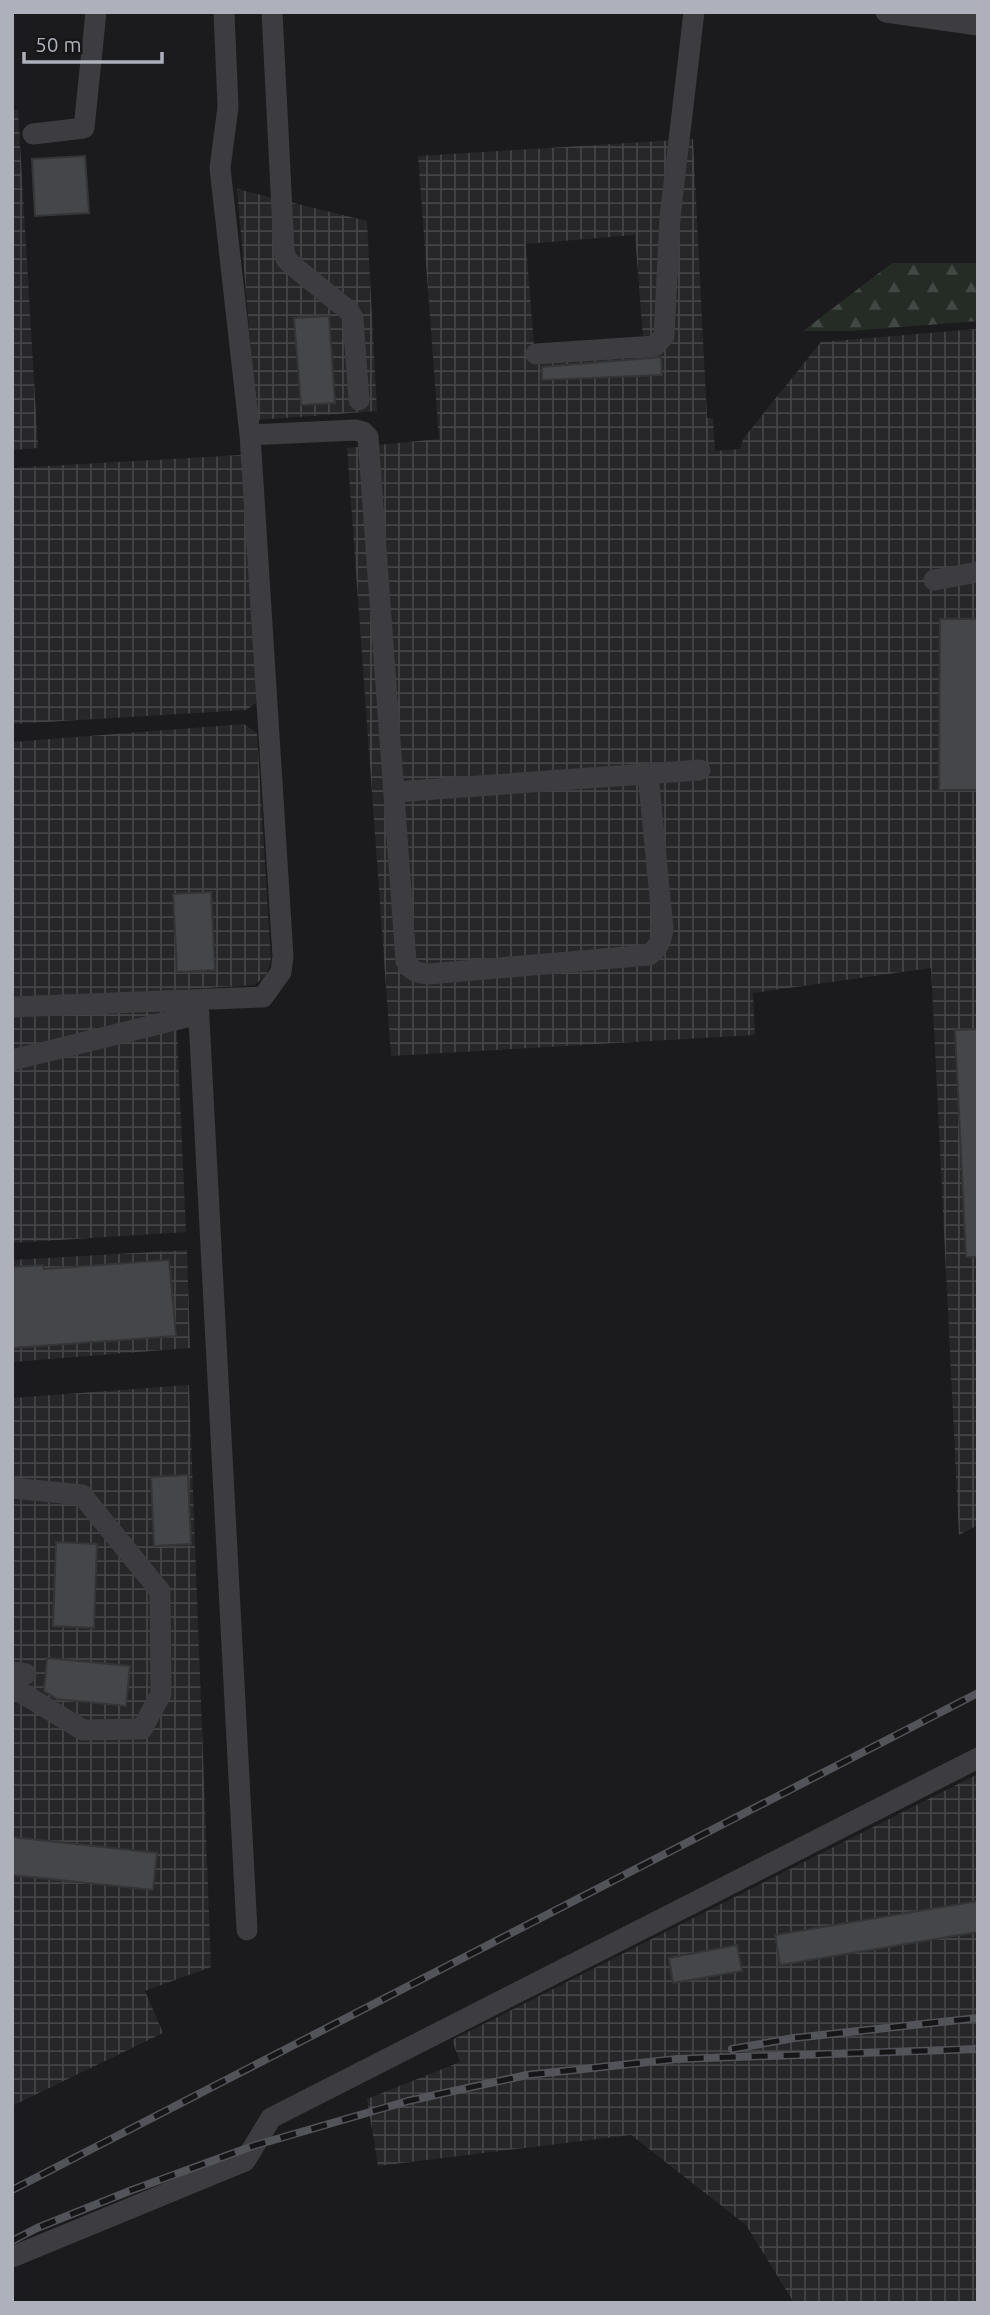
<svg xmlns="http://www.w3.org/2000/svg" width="990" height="2315" font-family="Ubuntu,sans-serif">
	<defs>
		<pattern id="industrial-grid" width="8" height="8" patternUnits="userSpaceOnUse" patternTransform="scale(1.75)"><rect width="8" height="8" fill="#272629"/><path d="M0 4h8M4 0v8" fill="none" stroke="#444346"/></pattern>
		<pattern id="forest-firs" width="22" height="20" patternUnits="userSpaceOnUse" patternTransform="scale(1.75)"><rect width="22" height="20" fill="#252c26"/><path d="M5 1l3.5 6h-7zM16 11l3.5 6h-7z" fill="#424844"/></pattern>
	</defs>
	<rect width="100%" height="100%" fill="#1b1a1c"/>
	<path fill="url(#industrial-grid)" fill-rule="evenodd" d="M12,109L18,110L38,448L12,450Z
		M693,139L707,418H713L715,451L740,449L743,439L821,342L978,329V1525L959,1535L931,968L753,993L755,1035L391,1056L347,448L439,439L418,156ZM635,235L643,337L534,346L526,244Z
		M237,189L367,221L377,411L257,420Z
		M242,455L257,702L246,710L12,724V468Z
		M244,724L257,733L271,961L266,975L255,985L12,1000V742Z
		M176,1008L186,1232L12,1243V1017Z
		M187,1250L190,1348L12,1362V1260Z
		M189,1385L211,1967L145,1991L163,2033L12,2106V1398Z
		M978,1774V2303H794L746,2225L631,2135L378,2166L367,2099L460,2062L452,2040Z"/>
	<path fill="url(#forest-firs)" d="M892,263H978V321L850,331H803Z"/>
	<path fill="#454649" stroke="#353538" stroke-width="2" d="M85,156L89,213L35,216L32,159Z
		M329,316L335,403L301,405L294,318Z
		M661,357L662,375L542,380V367Z
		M940,619H978V790H939Z
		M211,892L215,970L177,972L173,894Z
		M978,1029V1257H966L955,1030Z
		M169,1260L176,1336L12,1348V1267L43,1265L44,1269Z
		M188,1475L191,1544L154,1546L151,1477Z
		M56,1542L97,1544L94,1628L53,1626Z
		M47,1658L130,1666L126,1706L57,1699L44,1691Z
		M12,1837L157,1853L153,1890L12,1875Z
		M978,1901V1932L780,1965L775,1935Z
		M737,1945L742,1971L673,1983L669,1958Z"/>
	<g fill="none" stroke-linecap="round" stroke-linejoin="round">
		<path stroke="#3c3c41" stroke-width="21" d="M272,12L284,250L286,259L292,265L349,311L353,318L359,400
			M886,12L978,25
			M33,134L84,128L96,12
			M536,354L655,346L664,336L670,217L694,12
			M250,435L355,430L363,432L368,437L406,961C411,972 418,973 429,974L649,955C659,947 662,940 663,928L648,774
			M934,580L978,572
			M394,792L700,770
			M198,1000L247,1930
			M12,1007L263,997L281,972L283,956L250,435L220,168L228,107L224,12
			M12,1060L199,1014
			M12,1488L82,1495L160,1591L161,1694L142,1729L83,1730L12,1687
			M12,1672L26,1674
			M12,2257L245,2161L271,2118L978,1758"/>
		<g stroke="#53545a" stroke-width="8">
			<path id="rail" d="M732,2049L794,2038L978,2018
				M12,2190L978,1693
				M12,2241L37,2228L132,2190L253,2146L408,2101L527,2075L677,2059L978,2049"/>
		</g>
		<use href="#rail" stroke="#161517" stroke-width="5" stroke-dasharray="16" stroke-linecap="butt"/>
	</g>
	<rect width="990" height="2315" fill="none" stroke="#aeb1bb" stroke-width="28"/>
	<path d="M24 52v10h138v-10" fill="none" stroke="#aeb1bb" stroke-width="3.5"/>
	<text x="35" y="52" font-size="21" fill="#aeb1bb" stroke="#161517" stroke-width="5" paint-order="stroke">50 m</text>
</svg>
